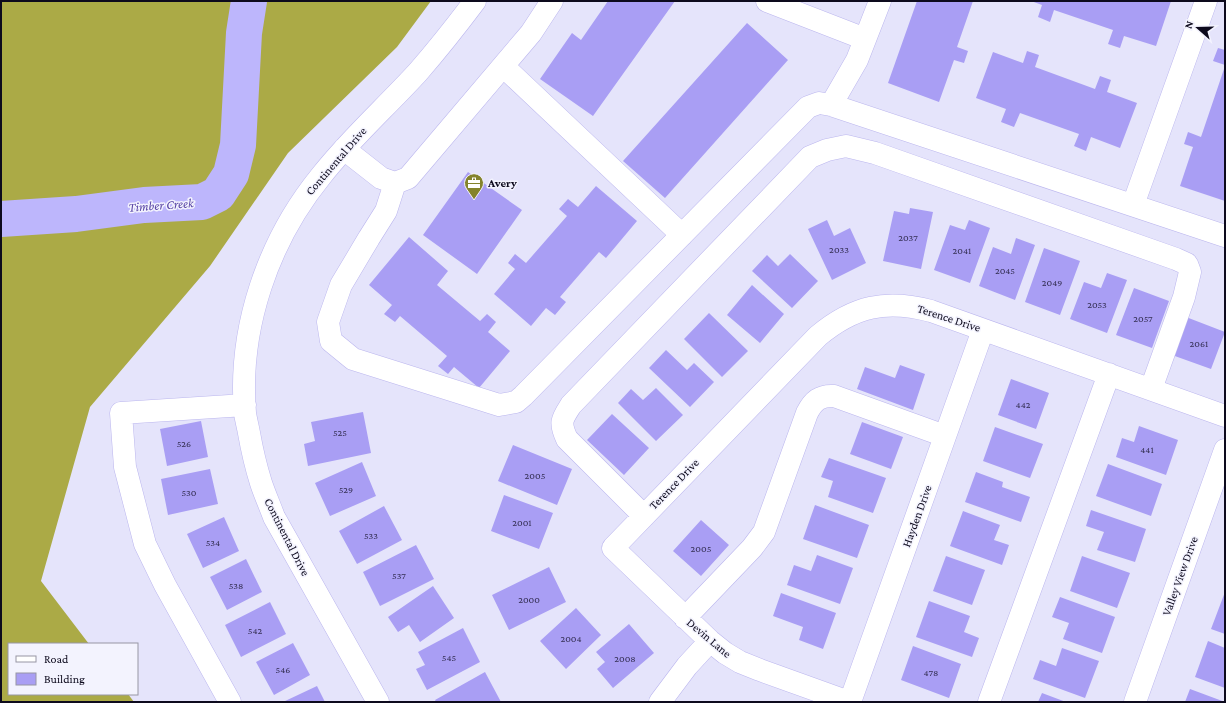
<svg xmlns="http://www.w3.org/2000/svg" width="1226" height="703" font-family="'Crimson Pro',serif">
	<rect width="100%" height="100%" fill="#e5e4fb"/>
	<path fill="#abaa46" d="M1,1H431L397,47L288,153L210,266L90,407L41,581L89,644H9V694H128L134,702H1Z"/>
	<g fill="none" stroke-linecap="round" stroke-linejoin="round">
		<path stroke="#bdb6fc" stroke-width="36" d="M1,219L76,214L144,205L202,202L218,194L231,174L238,145L244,33L249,1"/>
	</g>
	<path fill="#a99ef4" d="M608,1H675L593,116L540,79L572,33L581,40Z
		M917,1H973L957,47L968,51L964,63L954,60L939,102L888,83Z
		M1031,1H1171L1156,46L1124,36L1120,48L1108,44L1113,30L1054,10L1050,22L1038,17L1042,5Z
		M747,23L788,60L665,198L623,161Z
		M1218,48L1225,50V65L1213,61Z
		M1027,51L1039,55L1035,67L1095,89L1100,76L1111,80L1107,92L1137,103L1120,148L1091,137L1086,151L1074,146L1079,134L1020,113L1014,127L1001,122L1006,109L976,98L993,52L1023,63Z
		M1225,66V201L1180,186L1193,147L1184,144L1188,132L1201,137Z
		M468,172L522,210L477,274L423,235Z
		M596,186L637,221L606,258L599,252L560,297L566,302L555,315L546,308L531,326L494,294L515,269L508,263L515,254L526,263L567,216L559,209L568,199L578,207Z
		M910,208L933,212L921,269L883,261L894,211L909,214Z
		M827,220L834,236L850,228L866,263L832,280L808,229Z
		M969,220L990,228L970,283L934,270L950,225L965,230Z
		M409,237L448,271L437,285L480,321L487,314L496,322L488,332L510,351L479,388L454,367L448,374L438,366L447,356L400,316L395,322L384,314L392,305L369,285Z
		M1016,238L1035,245L1015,300L979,286L993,247L1011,254Z
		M1044,248L1080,261L1060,315L1025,302Z
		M790,254L818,281L792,308L752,271L767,255L778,266Z
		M1107,273L1127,280L1107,333L1070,319L1084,282L1101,288Z
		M752,285L784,314L760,343L727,315Z
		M1134,288L1169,301L1152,348L1116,335Z
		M709,313L748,351L722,377L684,339Z
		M1186,317L1225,332L1211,369L1172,355Z
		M666,350L687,370L694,363L714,382L690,407L649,368Z
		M900,365L925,374L913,410L857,389L865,367L895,378Z
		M1011,379L1049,393L1036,429L998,415Z
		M656,388L683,415L656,441L618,403L631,389L643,400Z
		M363,412L371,453L308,466L304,444L315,441L311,422Z
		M612,414L649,448L624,475L587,440Z
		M201,421L208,457L167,466L160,429Z
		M862,422L903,437L891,469L850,454Z
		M1139,426L1178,440L1166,475L1116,457L1122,438L1134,442Z
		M995,427L1043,444L1030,478L983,461Z
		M513,445L572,469L557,505L498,481Z
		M829,458L886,478L873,513L828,497L833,481L821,477Z
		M362,462L376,496L330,516L315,483Z
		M1108,464L1162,484L1151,516L1096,496Z
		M210,469L218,504L168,515L161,479Z
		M976,472L1003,482L1002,487L1030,497L1021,522L965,502Z
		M504,495L553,513L539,549L491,531Z
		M815,505L869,525L857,558L803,539Z
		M384,506L402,540L357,564L339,531Z
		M1091,510L1146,529L1135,562L1097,550L1104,532L1086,526Z
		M963,511L1000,525L994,540L1009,545L1002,565L950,546Z
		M224,517L239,551L203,568L187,534Z
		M701,520L729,545L701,576L673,551Z
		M416,545L434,579L380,606L363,572Z
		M817,555L853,568L840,604L787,585L794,565L811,571Z
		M946,556L985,570L972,605L933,591Z
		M1082,556L1130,573L1117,608L1070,591Z
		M246,559L262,592L227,610L210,577Z
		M549,567L566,602L509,630L492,595Z
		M433,586L454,618L420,642L409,625L398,632L388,617Z
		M1225,592V634L1211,629Z
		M781,593L836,613L823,649L799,640L803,627L773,616Z
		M1060,597L1115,617L1102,653L1063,639L1069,623L1052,617Z
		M929,601L970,616L964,632L979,638L972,657L916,637Z
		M270,602L286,634L241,657L225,625Z
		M576,608L601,635L566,669L540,641Z
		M629,624L654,653L613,688L597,669L605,662L596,652Z
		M463,628L480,662L427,690L416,669L425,665L418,652Z
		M1208,641L1225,648V688L1195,677Z
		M293,643L310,675L274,695L256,662Z
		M913,646L961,664L949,698L901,680Z
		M1062,648L1099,661L1085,698L1033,679L1040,660L1056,666Z
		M485,672L501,702H436L435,700Z
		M317,686L325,702H283Z
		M1190,689L1225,702H1185Z
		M1042,693L1066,702H1038Z"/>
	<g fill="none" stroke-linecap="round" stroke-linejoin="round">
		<g stroke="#bbb6ee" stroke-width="23">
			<path id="minor" d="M767,1L865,39
				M503,66L682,235
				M831,105L857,60L880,1
				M344,149L381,178L395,183L408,178L531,33L552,1
				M395,183L386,211L369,238L341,285L328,322L331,341L353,359L499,405L516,402L523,396L808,107L819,103L831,105L1225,236
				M1133,205L1206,1
				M644,516L567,439C559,422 562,419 571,405L810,157L827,150L846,146L875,153L1176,259L1187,264L1190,272L1184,297L1151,389
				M685,618L752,548L764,532L807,413C813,401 820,395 834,396L945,436
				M230,702L165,585L145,544L125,467L121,413L245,405
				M378,702L274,517C270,506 265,495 261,483C256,467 252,450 249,433C248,427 246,420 245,413C238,328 268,241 321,176C350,139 386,107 418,72C438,49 457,25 475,1
				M660,702L687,666L710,641
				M849,702L760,670L740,662L725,653L710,641L613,548L818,336C854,306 886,299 931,311L1225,416
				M850,702L983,330
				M989,702L1109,374
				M1135,702L1225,450"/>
		</g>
		<use href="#minor" stroke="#fff" stroke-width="22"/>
	</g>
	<defs>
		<g id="office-pin" transform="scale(1)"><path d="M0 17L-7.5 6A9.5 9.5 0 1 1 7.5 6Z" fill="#84832c" stroke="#f3f3fe"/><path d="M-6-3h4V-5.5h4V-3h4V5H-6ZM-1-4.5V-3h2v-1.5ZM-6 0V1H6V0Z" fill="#fff"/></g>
	</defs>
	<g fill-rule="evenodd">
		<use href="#office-pin" x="474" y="183"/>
	</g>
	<g text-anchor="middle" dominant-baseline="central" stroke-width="3" stroke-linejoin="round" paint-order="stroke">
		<g font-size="10" fill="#342f53">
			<text x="908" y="237">2037</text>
			<text x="839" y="249">2033</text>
			<text x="962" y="250">2041</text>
			<text x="1005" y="270">2045</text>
			<text x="1052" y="282">2049</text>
			<text x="1097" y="304">2053</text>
			<text x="1143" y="318">2057</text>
			<text x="1199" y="343">2061</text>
			<text x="1023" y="404">442</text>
			<text x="340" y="432">525</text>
			<text x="184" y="443">526</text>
			<text x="1147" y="449">441</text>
			<text x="535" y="475">2005</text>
			<text x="346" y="489">529</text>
			<text x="189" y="492">530</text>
			<text x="522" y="522">2001</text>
			<text x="371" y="535">533</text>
			<text x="213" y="542">534</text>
			<text x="701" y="548">2005</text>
			<text x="399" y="575">537</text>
			<text x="236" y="585">538</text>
			<text x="529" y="599">2000</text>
			<text x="255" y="630">542</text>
			<text x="571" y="638">2004</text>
			<text x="449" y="657">545</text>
			<text x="625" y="658">2008</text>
			<text x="283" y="669">546</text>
			<text x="931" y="672">478</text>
		</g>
		<g font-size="12" fill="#0d0a1d" stroke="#f3f3fe">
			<text transform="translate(336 161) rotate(-49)">Continental Drive</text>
			<text transform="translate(949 318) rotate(18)">Terence Drive</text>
			<text transform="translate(674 484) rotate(-46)">Terence Drive</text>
			<text transform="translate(917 516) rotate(-70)">Hayden Drive</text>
			<text transform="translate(287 537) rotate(63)">Continental Drive</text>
			<text transform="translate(1180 576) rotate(-70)">Valley View Drive</text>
			<text transform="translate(709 638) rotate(40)">Devin Lane</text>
		</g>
		<g font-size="12" font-weight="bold" fill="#0d0a1d" stroke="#f3f3fe" text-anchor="start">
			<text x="488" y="183">Avery</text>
		</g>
		<g font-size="13" font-style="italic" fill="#5743a5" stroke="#f3f3fe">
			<text transform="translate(161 205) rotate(-4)">Timber Creek</text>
		</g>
	</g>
	<rect width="1226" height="703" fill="none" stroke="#0d0a1d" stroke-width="4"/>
	<rect x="8" y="643" width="130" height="52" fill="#f3f3fe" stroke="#9796a4"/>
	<rect x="16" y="656" width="20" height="6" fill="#ffffff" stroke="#9796a4"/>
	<text x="44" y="663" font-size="12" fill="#0d0a1d">Road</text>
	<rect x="16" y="673" width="20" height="12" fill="#a99ef4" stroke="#9796a4"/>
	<text x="44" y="683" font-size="12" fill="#0d0a1d">Building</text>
	<g transform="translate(1198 28) rotate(290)" stroke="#f3f3fe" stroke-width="3" paint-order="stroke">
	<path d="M0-3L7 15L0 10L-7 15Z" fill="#0d0a1d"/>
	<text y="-6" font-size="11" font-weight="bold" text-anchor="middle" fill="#0d0a1d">N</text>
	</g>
</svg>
